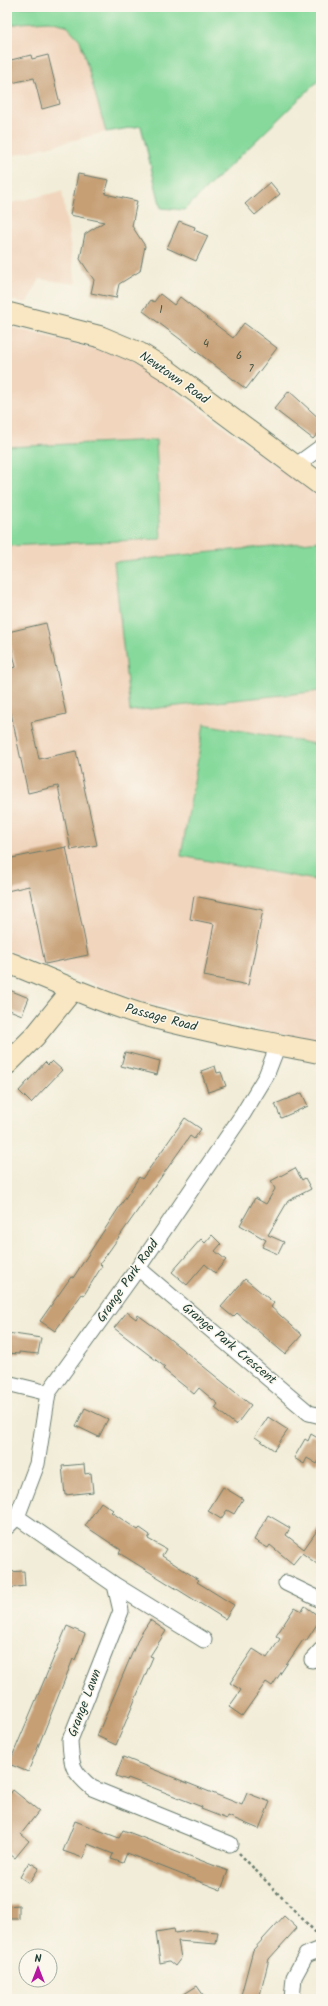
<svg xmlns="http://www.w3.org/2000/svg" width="328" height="2006" font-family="Kalam,sans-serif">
	<rect width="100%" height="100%" fill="#fbf7ec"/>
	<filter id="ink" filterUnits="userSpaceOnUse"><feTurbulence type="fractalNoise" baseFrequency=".025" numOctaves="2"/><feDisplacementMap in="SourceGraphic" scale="8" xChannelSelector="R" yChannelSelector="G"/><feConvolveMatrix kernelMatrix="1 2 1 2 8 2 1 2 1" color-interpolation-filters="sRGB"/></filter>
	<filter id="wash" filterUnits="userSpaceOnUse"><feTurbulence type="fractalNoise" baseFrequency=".012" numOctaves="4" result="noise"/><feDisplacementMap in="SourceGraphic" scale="16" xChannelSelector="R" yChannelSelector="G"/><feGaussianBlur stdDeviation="0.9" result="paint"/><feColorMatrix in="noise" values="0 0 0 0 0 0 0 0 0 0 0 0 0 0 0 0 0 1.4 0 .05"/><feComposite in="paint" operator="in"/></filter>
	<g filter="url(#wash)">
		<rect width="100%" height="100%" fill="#f2edd8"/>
		<path fill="#f1d5bd" d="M49,21L66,25L80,40L106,132L7,157V26L21,23Z
			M62,191L76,284L40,279L26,303L7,299V204Z
			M7,326L129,358L321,498V1041L255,1029L142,1002L7,950Z"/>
		<path fill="#86d99b" stroke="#528b68" d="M7,7H321V78L184,210L161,208L141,126L106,132L80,40L66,25L49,21L21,23L7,26Z
			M156,440L161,539L7,546V447Z
			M321,541V691L130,711L114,562Z
			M204,724L321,745V881L181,856Z"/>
		<g id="blocks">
			<path fill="#c69f74" d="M31,55L32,59L48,55L60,104L42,109L34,78L7,84V61Z
				M78,174L109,180L105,194L137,201L132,226L145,246L140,271L119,284L116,298L91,293L94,280L80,259L85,234L104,222L70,215Z
				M270,182L280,194L255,215L245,204Z
				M179,221L195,227L194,230L208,236L196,261L167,248Z
				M160,294L174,305L180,297L233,338L244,323L277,348L246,389L143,311L151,300L154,302Z
				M289,391L321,420V430L313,439L274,409Z
				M46,623L66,714L31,722L39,759L76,751L97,845L71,850L58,786L28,793L11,713L7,714V669L16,667L8,632Z
				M66,847L88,955L45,964L29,886L7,891V859Z
				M194,896L263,910L248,985L204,976L214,924L190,919Z
				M7,989L29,998L22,1015L7,1009Z
				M125,1052L160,1061L157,1075L121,1066Z
				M52,1061L62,1070L31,1103L19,1091L45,1062L48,1065Z
				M215,1066L217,1073L221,1072L226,1086L208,1092L201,1071Z
				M302,1093L308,1106L281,1118L275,1104Z
				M185,1118L201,1129L194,1139L190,1136L100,1264L102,1266L84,1295L82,1294L55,1331L40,1321L71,1277L73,1278L139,1177L142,1179Z
				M295,1168L302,1180L305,1178L311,1189L288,1201L268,1235L284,1242L278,1254L262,1247L266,1240L240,1225L255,1198L266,1204L275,1189L271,1181Z
				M212,1235L221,1244L215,1251L226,1260L215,1273L205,1264L187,1285L172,1272L201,1239L205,1243Z
				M245,1279L274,1303L271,1307L302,1335L285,1354L237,1313L233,1317L221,1307Z
				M127,1312L136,1319L138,1315L156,1328L251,1405L236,1425L215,1408L218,1404L199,1388L194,1394L163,1369L165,1367L114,1328Z
				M7,1333L41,1338L38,1354L19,1352V1354L7,1353Z
				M85,1408L108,1419L99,1437L76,1426Z
				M268,1417L288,1430L274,1450L255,1437Z
				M311,1434L321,1440V1457L317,1464L307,1458L304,1464L294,1458L305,1439L308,1441Z
				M84,1464L85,1474L91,1473L93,1492L65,1495L62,1466Z
				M223,1487L243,1499L234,1514L227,1510L221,1519L208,1511Z
				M101,1502L113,1510L111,1512L138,1530L140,1528L150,1535L148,1539L166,1549L162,1556L199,1580L197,1582L234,1605L225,1619L119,1553L121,1550L85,1526Z
				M268,1515L290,1528L286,1535L304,1549L321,1525V1567L302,1553L293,1564L270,1545L268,1548L254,1540Z
				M24,1571L25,1586L7,1588V1572Z
				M305,1606L321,1618L306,1641L303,1640L272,1686L266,1682L242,1716L229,1707L241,1690L230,1683L253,1649L267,1658L280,1639L276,1636L295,1607L302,1611Z
				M150,1620L166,1631L150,1656L153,1657L116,1745L97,1736L139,1637Z
				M67,1626L85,1634L75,1660L73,1659L28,1772L9,1764Z
				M123,1757L242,1805L247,1793L270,1802L259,1829L228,1816L227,1819L201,1809L202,1807L154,1788L128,1778L127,1780L116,1776Z
				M13,1790L39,1811L21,1834L29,1841L15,1858L7,1852V1798Z
				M75,1821L119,1838L123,1830L228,1871L221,1890L127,1853L123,1863L111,1859L113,1854L88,1844L83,1858L63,1851Z
				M29,1862L39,1868L29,1883L20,1877Z
				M19,1905V1919H7V1906Z
				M284,1916L297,1928L269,1959L259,1999L241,1995L253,1950Z
				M174,1929L175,1933L193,1930L218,1932L216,1944L178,1941L181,1958L175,1966L169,1961L160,1963L156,1932Z
				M197,1986L206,1999H176Z"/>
		</g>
	</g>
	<g filter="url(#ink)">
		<use href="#blocks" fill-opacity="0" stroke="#697b6d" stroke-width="1"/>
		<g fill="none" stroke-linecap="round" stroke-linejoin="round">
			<g stroke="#697b6d" stroke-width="17">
				<path id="street" d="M295,466L321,447
					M138,1268L309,1413L321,1416
					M7,1383L48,1393
					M17,1517L115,1585L121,1611L70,1740C71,1766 72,1771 92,1788L230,1844
					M7,1527L17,1517L37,1464L48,1393L138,1268L243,1114L266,1076L278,1045
					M286,1583L321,1600
					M115,1585L204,1640
					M312,1660L321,1650
					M292,1999L294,1977L306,1955L321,1949"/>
			</g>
			<g stroke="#697b6d" stroke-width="23">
				<path id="secondary" d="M7,313L101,337L139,353L168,371L321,485
					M7,962C50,979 93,999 137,1013C197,1030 260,1041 321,1053
					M7,1064L35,1036L73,989"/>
			</g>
			<path stroke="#697b6d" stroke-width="2.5" stroke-dasharray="3 3" stroke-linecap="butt" d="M239,1853L319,1936"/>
			<use href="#street" stroke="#fff" stroke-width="15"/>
			<use href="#secondary" stroke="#f9e7c3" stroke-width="21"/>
		</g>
	</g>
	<g text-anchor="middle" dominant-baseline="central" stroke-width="3" stroke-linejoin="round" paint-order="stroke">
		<g font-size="11" fill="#495644">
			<text x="161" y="310">1</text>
			<text x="206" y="344">4</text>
			<text x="239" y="356">6</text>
			<text x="251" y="369">7</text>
		</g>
		<g font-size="13" fill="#1f3d34" stroke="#fbf7ec">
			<text transform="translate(174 378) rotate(35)">Newtown Road</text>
			<text transform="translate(161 1018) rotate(15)">Passage Road</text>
			<text transform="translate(128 1281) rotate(-55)">Grange Park Road</text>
			<text transform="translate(229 1344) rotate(40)">Grange Park Crescent</text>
			<text transform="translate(85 1703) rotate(-69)">Grange Lawn</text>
		</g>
	</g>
	<rect width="328" height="2006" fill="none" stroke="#fbf7ec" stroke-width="24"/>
	<g transform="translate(38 1968)"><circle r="19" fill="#fbf7ec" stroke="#a3ada2"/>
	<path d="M0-3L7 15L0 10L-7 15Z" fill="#b5179e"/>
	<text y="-6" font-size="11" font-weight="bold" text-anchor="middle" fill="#1f3d34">N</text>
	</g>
</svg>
